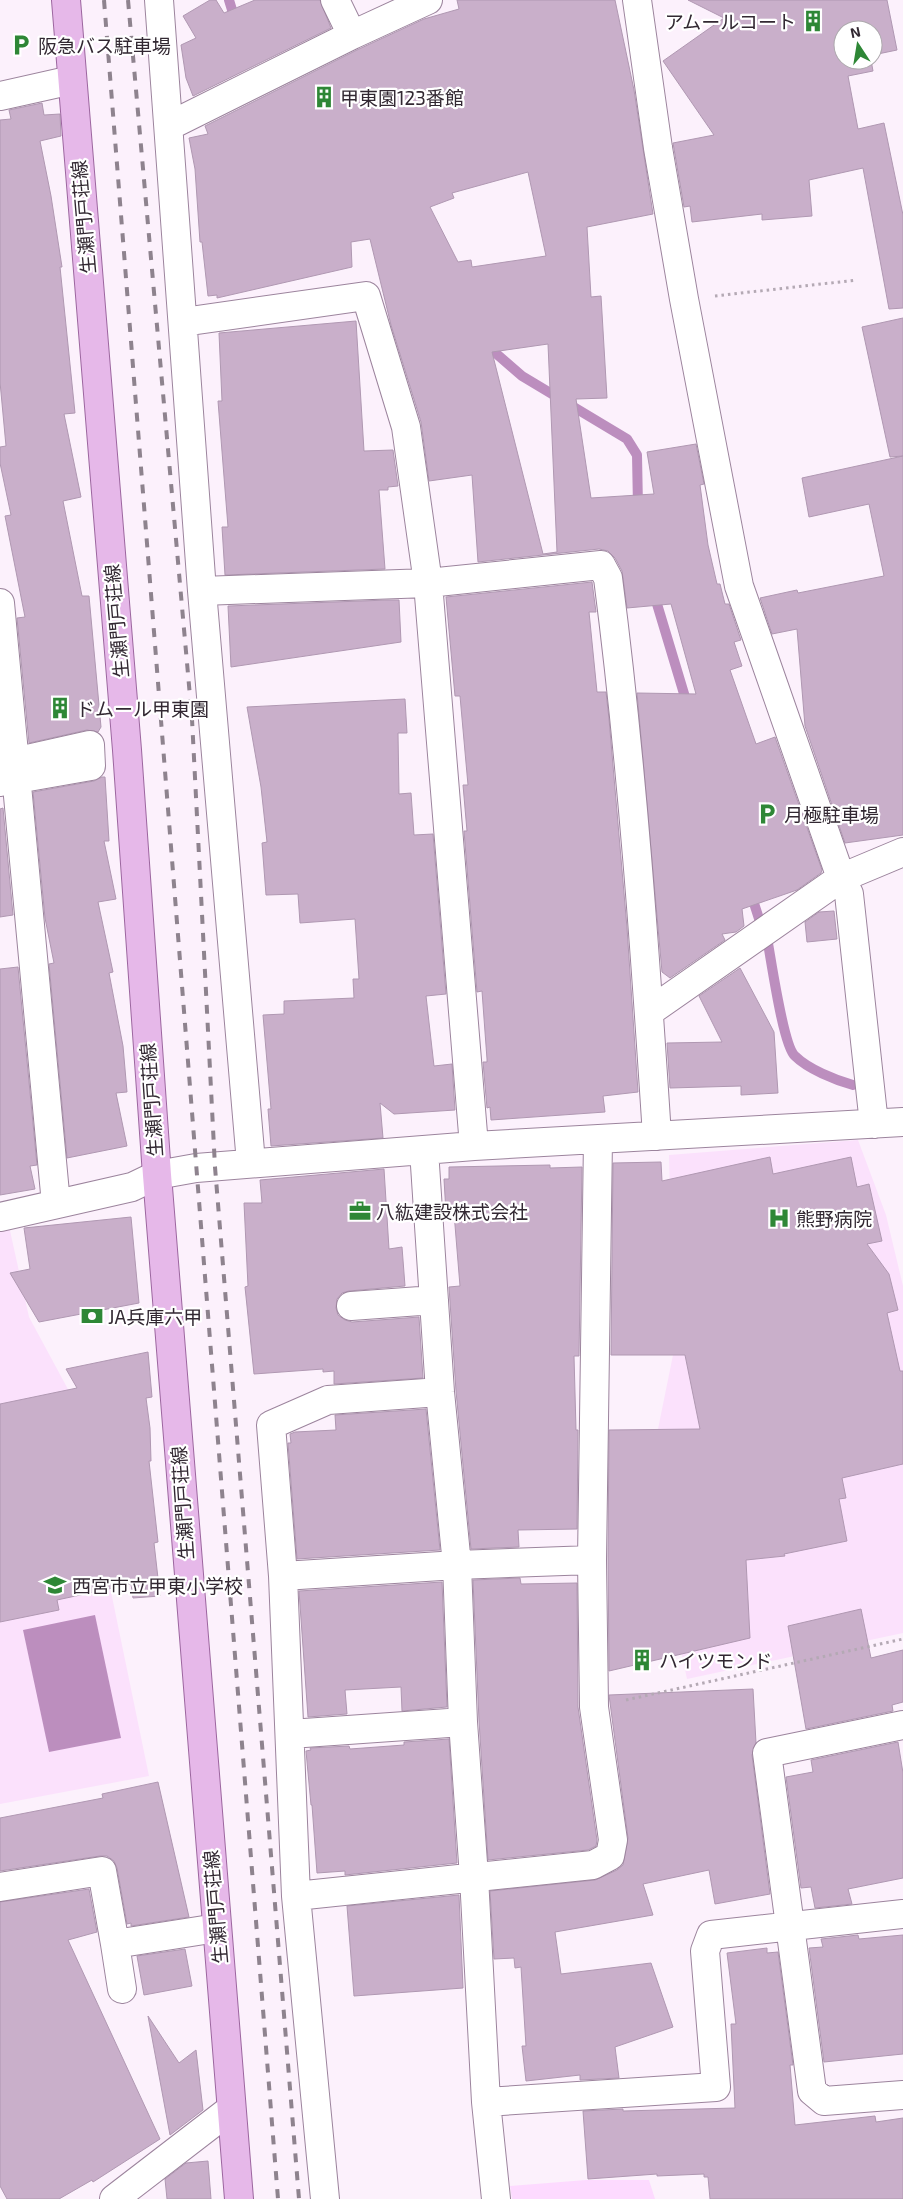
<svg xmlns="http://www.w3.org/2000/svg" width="903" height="2199" font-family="'Exo 2','Noto Sans JP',sans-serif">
	<rect width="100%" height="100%" fill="#fcf1fc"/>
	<path fill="#fbe1fc" d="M858,1140L886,1215L903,1286V1633L687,1679L653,1518L657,1434L674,1350L669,1155Z
		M9,1226L29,1317L70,1393L149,1776L0,1804V1228Z"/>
	<path fill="#fddaff" d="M586,2180H649L655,2199H512L510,2186Z"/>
	<path fill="#bc8ebe" d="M95,1615L121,1738L49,1752L23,1630Z"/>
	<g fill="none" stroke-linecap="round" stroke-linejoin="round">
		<path stroke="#bc8ebe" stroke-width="10" d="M229,0L236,23
			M484,343L522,376L627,439L637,455L638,507
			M654,594L688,707
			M751,894L762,928
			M767,938C771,958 783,1046 795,1056C808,1069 835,1080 853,1085"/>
	</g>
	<path fill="#c9afca" stroke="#b098b2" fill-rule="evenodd" d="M210,0H216L224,13L255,0H320L331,28L193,96L186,78L181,45L196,38L183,16Z
		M457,0H615L634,90L653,214L587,227L591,297L601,296L607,398L576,399L591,498L654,494L647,452L696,444L704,484L700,485L708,545L717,584H720L725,604H729L741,640L734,642L742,666L730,670L756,744L775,737L822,870L821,873L797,890L742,909L744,926L736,932L722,934L725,940L670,978L662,972L637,693L696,694L671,604L627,608L622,571L615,558L608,551L599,549L478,562L472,475L429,481L421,422L391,325L370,239L351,242L352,267L217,298V295L208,296L202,242H200L195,169L189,138L208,134L205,126L359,49L424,19L459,9ZM528,172L546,256L472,267L471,260L458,262L430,207L454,198L452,193ZM548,344L557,552L543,554L492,352Z
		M688,0H887L897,50L873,55V30H843V60H871L873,71L848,76L858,129L884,123L903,215V308L889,309L863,168L809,180L812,216L762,220V214L692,222L690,206L684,207L673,143L714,135L663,61L724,18Z
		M42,103L44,115L60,114L61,136L40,141L51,196L62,267H60L75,413L64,414L81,497L63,501L82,596H89L101,727L98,732L87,730L29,743L17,618L25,617L5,516L11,515L0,463V447L6,446L0,382V120L11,119L9,110Z
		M903,318V456L890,457L862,327Z
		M356,321L364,451L393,450L398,486L388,487V490H379L385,569L225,575L222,527H228L218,401H222L219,333Z
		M903,456V835L845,843L805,726L797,629L772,634L760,598L797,590L798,593L884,576L869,504L809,517L802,478Z
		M592,582L596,612H589L597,692H606L609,719L627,928L638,1092L603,1096L605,1112L491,1120L490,1107L487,1108L483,1062H487V1059L482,991L477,992L464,831H467L463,785H468L460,696H455L446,597Z
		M388,600H399L401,642L231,667L228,606Z
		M405,699L407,733H398L399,794L411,793L414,835L433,834L446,994L426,996L434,1066L452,1064L455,1110L394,1114L380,1103L383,1138L271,1146L268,1109H271L263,1015L284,1014V1001L354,998L353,979H359L355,919L300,923L298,894L266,895L262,843L267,842L261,787L247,707Z
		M102,777H105L109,841H104L116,899L98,902L113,972L109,973L123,1046L127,1092L116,1093L127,1146L67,1158L49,964L54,963L45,918L33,792L94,781Z
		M3,808L13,915L0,917V809Z
		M834,911L837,939L807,942L805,922L819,912Z
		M18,967L37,1165L30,1166L35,1189L0,1195V969Z
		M740,968L774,1032L778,1093L741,1095V1086L670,1088L667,1043L722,1042L699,996Z
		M770,1157L773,1174L851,1157L857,1187L869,1184L882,1241L867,1244L889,1274L898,1310L887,1313L900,1371H903V1464L842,1478L846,1498L839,1499L847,1541L784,1554L785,1556L746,1560L750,1638L609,1671L608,1555L609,1430L700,1429L685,1355H611L613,1163L661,1162L662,1181Z
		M550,1165V1168L582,1167L579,1356H574L576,1430H578L577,1529L518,1530L519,1547L471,1549L456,1391L449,1287L460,1286L454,1213H446L444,1179H449V1167Z
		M384,1169L389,1249L402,1247L405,1286L349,1291L342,1293L337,1299L336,1308L338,1315L345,1320L352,1322L419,1317L423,1378L334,1384V1371L323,1372V1369L254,1374L245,1287L248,1286L244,1203H262L260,1180Z
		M131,1217L139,1303L39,1322L10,1273L30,1269L24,1228Z
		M148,1352L152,1397L146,1398L150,1428L151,1461H149L158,1542L154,1543L160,1596L133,1598L131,1584L57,1600L59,1610L0,1622V1404L77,1388L66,1369Z
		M426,1409L440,1550L297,1559L288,1443H291L290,1434L295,1432L336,1430L335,1415Z
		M520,1578L521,1584L577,1583L578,1707L597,1840L596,1846L588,1850L488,1860L479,1721L473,1580Z
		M442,1582L447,1707L402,1711L401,1687L345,1690L347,1714L308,1717L299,1591Z
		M861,1609L871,1658L903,1650V1702L892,1705L893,1711L806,1729L788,1626Z
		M753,1689L756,1743L752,1755L770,1894L715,1904L709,1870L643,1884L653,1915L555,1932L561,1974L651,1963L673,2027L615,2047L619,2078L580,2080V2075L526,2081L522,2046H526L521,1967L515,1968L514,1958L494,1959L490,1891L595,1880L617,1870L623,1865L628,1838L609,1695Z
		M449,1739L457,1863L345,1875V1871L317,1873L312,1805H311L306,1751L311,1750L310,1748L349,1746L350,1749L404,1745V1742Z
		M898,1742L903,1773V1878L848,1889L852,1904L815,1908L811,1887L801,1888L786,1777L813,1772L811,1760Z
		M158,1782L189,1917L131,1926V1923L127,1924L117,1868L114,1861L107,1856H100L0,1871V1818L103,1798L102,1794Z
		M89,1889L97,1932L68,1940L160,2139L93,2182L92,2180L59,2199H7L0,2186V1902Z
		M459,1895L463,1988L354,1996L347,1906Z
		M858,1935L859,1939L903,1935V2054L824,2062L809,1948L823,1947L821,1939Z
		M767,1948V1953L778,1952L793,2065H790L795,2125L875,2116L876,2122L903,2118V2199H710L708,2177H704V2174L657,2176V2174L588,2179L583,2111L623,2109V2111L735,2108L731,2024H736L727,1953Z
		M185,1949L192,1986L144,1995L137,1956Z
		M148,2016L179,2063L196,2050L203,2110L170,2135Z
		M208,2161L211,2199H167L165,2179L186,2163Z"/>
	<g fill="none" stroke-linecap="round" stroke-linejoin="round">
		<g stroke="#9c849d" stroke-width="30">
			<path id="minor" d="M159,0L202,591L251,1163
				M335,0L352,35
				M637,0L658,148L684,299L739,586L841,878L649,1012
				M0,96L72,80
				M169,126L352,35L428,0
				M183,322L366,296L406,427L428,583L474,1146
				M202,591L428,583L601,565L608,578C632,763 645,950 657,1136
				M0,603L56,1204
				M0,765L90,745L91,766L0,782
				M874,1124L849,894L841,878L903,852
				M424,1150L440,1392L457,1565L463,1722L474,1877L486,2102L496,2199
				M0,1217L132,1187L157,1175L196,1168L474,1146L903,1122
				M351,1306L434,1300
				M283,1576L457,1565L592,1560
				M903,1725L767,1753L812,2091L824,2101L903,2095
				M290,1734L463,1722
				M0,1887L102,1871L115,1944L217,1928
				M296,1896L593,1865L610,1856L613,1840L594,1707L592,1560L598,1139
				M115,1944L122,1989
				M486,2102L716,2087L705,1951L711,1935L903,1914
				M114,2199L231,2109
				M325,2199L296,1896L283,1576L271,1425L328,1400L440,1392"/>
		</g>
		<g stroke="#9c669f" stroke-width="30">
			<path id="major" d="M66,0L127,750L157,1175L239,2199"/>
		</g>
		<path stroke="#b4a9b4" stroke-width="3" stroke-dasharray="2.5 4" stroke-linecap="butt" d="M715,296L857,280
			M626,1700L903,1639"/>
		<use href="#minor" stroke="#fff" stroke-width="28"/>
		<use href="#major" stroke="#e6b8e9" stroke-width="28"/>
		<path stroke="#8e838e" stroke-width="4" stroke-dasharray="9 9" stroke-linecap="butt" d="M104,0L278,2199
			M128,0L192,719L215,1167L299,2199"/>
	</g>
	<defs>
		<g id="building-bare" transform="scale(1.725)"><path d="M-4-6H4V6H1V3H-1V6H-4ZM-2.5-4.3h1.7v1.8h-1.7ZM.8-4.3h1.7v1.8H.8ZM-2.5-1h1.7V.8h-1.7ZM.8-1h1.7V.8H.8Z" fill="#2e8736" stroke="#fff" stroke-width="2.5" paint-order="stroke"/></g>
		<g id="parking-bare" transform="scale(1.725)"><path d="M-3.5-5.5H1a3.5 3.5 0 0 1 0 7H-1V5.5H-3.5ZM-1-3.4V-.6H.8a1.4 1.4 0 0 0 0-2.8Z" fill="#2e8736" stroke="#fff" stroke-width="2.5" paint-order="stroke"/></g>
		<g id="office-bare" transform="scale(1.725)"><path d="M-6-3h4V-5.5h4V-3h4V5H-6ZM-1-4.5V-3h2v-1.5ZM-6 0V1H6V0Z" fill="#2e8736" stroke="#fff" stroke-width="2.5" paint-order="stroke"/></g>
		<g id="hospital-bare" transform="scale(1.725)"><path d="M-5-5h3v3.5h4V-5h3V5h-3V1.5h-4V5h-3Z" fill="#2e8736" stroke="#fff" stroke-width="2.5" paint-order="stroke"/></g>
		<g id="bank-bare" transform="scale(1.725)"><path d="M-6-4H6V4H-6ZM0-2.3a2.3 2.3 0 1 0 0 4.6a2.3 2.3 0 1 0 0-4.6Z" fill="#2e8736" stroke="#fff" stroke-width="2.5" paint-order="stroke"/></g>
		<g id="school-bare" transform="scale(1.725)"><path d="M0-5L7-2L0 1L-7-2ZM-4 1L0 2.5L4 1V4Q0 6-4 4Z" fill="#2e8736" stroke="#fff" stroke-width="2.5" paint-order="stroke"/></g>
	</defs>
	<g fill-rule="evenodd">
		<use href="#building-bare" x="813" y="21"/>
		<use href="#parking-bare" x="21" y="45"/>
		<use href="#building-bare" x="324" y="97"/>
		<use href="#building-bare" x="60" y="708"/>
		<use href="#parking-bare" x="767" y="814"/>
		<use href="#office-bare" x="360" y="1211"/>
		<use href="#hospital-bare" x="779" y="1218"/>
		<use href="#bank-bare" x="92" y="1316"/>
		<use href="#school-bare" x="55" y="1585"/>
		<use href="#building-bare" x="642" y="1660"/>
	</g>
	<g text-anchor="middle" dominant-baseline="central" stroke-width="4.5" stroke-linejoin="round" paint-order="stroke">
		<g font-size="19" fill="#322832" stroke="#fff" text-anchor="start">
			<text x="796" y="21" text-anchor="end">アムールコート</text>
			<text x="38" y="45">阪急バス駐車場</text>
			<text x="340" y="97">甲東園123番館</text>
			<text x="76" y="708">ドムール甲東園</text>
			<text x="784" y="814">月極駐車場</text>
			<text x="376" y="1211">八紘建設株式会社</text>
			<text x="796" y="1218">熊野病院</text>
			<text x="108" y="1316">JA兵庫六甲</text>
			<text x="72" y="1585">西宮市立甲東小学校</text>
			<text x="659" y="1660">ハイツモンド</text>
		</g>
		<g font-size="19" fill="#322832" stroke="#fff">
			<text transform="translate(83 217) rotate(-95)">生瀬門戸荘線</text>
			<text transform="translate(116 621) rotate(-95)">生瀬門戸荘線</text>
			<text transform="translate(151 1100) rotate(-94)">生瀬門戸荘線</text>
			<text transform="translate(182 1503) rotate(-94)">生瀬門戸荘線</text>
			<text transform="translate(215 1907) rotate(-95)">生瀬門戸荘線</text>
		</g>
	</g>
	<g transform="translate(858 45) rotate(348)"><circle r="24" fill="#ffffff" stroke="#ada9ad"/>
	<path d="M0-4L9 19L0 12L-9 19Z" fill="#2e8736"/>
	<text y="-8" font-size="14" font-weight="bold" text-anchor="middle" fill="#322832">N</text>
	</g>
</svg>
